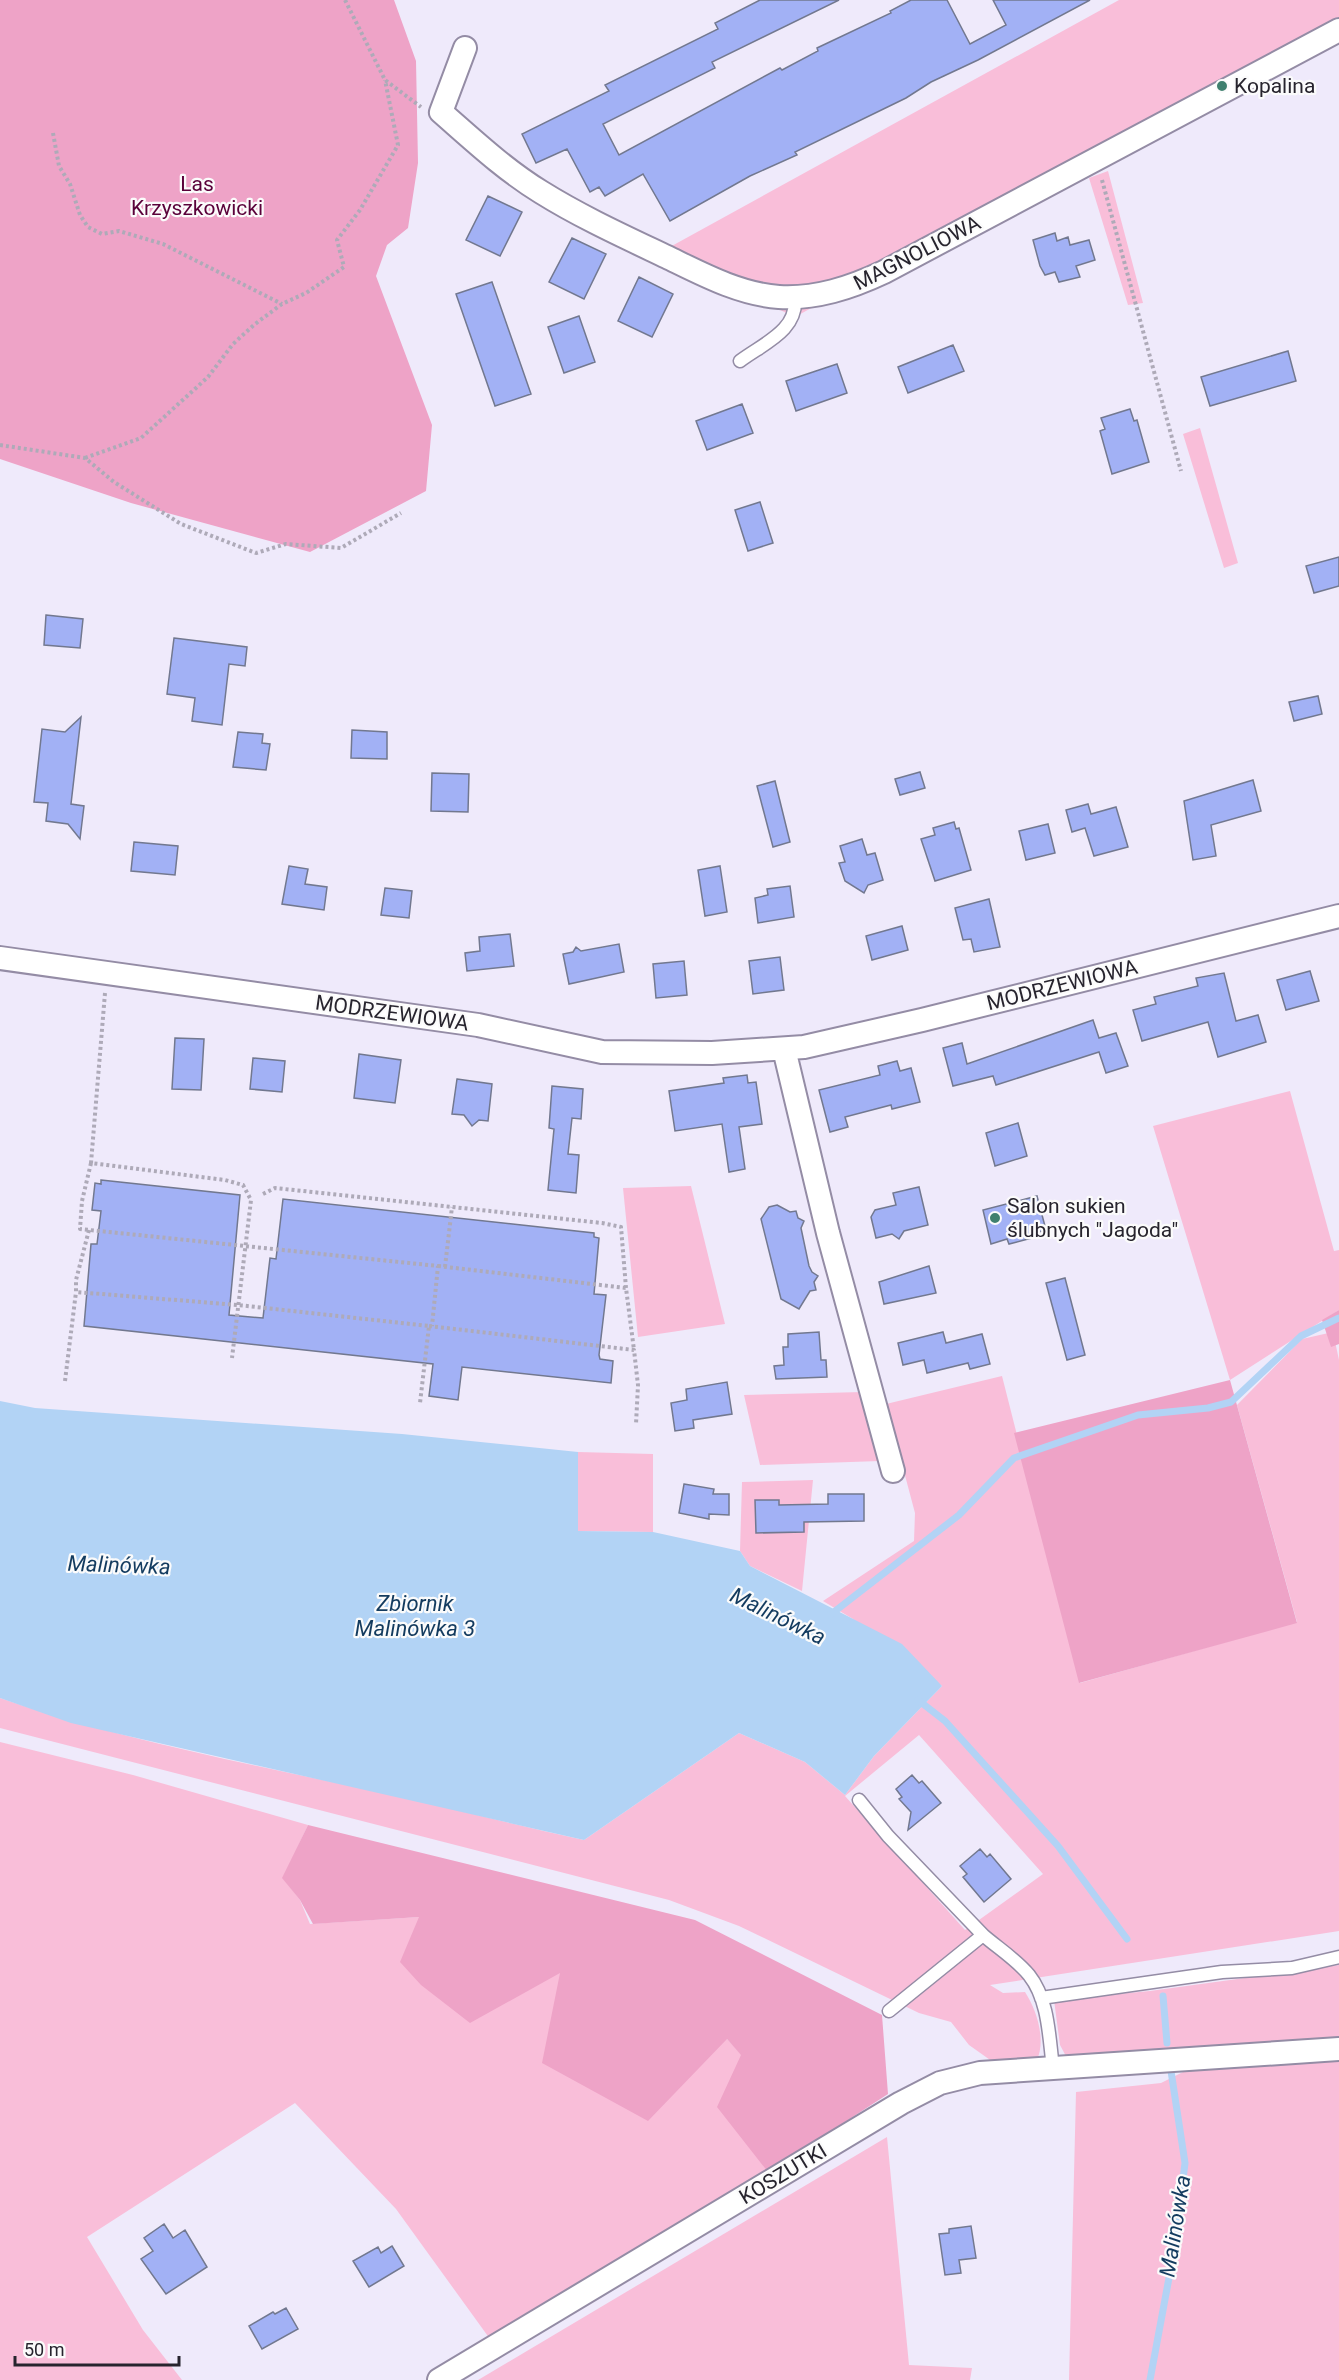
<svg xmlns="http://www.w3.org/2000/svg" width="1339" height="2380" font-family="Roboto,sans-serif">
	<rect width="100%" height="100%" fill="#efeafb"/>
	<path fill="#f9bed9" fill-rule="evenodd" d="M1119,0H1339V17L795,317L659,253Z
		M1108,171L1143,303L1128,305L1089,178Z
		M1200,428L1238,563L1224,568L1183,434Z
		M1290,1091L1334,1251L1339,1250V1310L1230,1380L1153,1126Z
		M691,1186L725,1324L638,1337L623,1188Z
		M1333,1332L1339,1360V1931L990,1985L1003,1993L1025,1992C1037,2010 1046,2040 1037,2060L993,2062L969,2045L951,2022L919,2013L739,1926L669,1900L0,1728V1698C122,1740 249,1764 375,1791C445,1806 514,1825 584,1840L739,1733L805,1762L845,1795L874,1756L942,1686L853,1619L823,1601L914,1541L915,1513L886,1404L1002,1376L1080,1683L1297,1622L1237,1405L1302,1339ZM919,1735L1043,1874L965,1930L845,1796Z
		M863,1392L880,1461L760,1465L744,1395Z
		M578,1452L653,1454V1532L578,1531Z
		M813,1480L802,1591L750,1566L740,1551L742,1482Z
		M0,1742L133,1775L308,1825L283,1878L300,1900L310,1924L419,1917L727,2039L742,2055L768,2172L490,2339L396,2209L295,2103L87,2237L143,2330L182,2380H0Z
		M1339,1965V2042L1068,2060L1060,2045L1054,2000L1150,1991Z
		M1339,2056V2380H1069L1076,2092L1161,2083L1187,2070Z
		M887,2137L909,2365L972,2368L970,2380H478Z"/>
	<path fill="#eea3c7" d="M0,0H394L416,61L418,163L408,228L387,245L376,276L432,425L426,491L310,552L131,503L0,459Z
		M1339,1310V1344L1331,1347L1322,1320Z
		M1230,1380L1297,1623L1079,1683L1014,1433Z
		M308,1825L695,1920L882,2015L888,2094L768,2172L717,2107L741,2055L727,2039L648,2121L542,2063L560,1973L470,2023L421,1985L400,1962L419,1917L313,1924L300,1900L282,1878Z"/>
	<path fill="#b2d3f5" d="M0,1401L35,1408L402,1434L578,1452V1531L653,1532L740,1551L750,1566L902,1644L942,1686L874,1756L845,1795L805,1762L739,1733L584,1840L71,1723L0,1698Z"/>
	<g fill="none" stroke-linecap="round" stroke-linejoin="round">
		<path stroke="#b2d3f5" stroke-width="7" d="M830,1615L959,1515L1014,1458L1138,1415L1208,1408L1231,1402L1301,1336L1339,1318
			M918,1700L945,1721L1058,1846L1127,1939
			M1163,1996L1167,2043
			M1150,2380L1174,2251L1185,2163L1171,2071"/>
	</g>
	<path fill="#a2b1f5" stroke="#72788f" stroke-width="1.5" d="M760,0H839L712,62L715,68L603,124L619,155L780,68L782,70L818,51L817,48L891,13L890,11L911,0H947L970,44L1006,25L993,0H1090L978,60L931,82L906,98L795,152L797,155L750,176L670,221L643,174L605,196L599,187L590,192L567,149L536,163L522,134L609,91L605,85L718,29L715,23Z
		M488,196L522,212L500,256L466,240Z
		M1055,233L1057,241L1068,237L1070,245L1089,240L1095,260L1076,266L1080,277L1059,282L1055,272L1045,275L1040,266L1033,240Z
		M572,238L606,254L584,299L549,282Z
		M639,277L673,294L652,337L618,321Z
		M492,282L531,394L495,406L456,294Z
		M579,316L595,362L564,373L548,327Z
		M953,345L964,371L908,393L898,367Z
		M1288,351L1296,381L1210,406L1201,377Z
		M837,364L847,393L796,411L786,381Z
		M742,404L753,433L707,450L696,421Z
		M1130,409L1134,421L1137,420L1149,462L1112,474L1100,431L1105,429L1101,418Z
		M760,502L773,543L748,551L735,510Z
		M1339,557V586L1314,593L1306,566Z
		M46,615L83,619L80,648L44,645Z
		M174,638L247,647L245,666L229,664L222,725L192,721L195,698L167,694Z
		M1318,696L1322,714L1294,721L1289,702Z
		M81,717L71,804L84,806L80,839L68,824L46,821L48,803L34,802L42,729L65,732Z
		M352,730L387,732V759L351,758Z
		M238,732L263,734L262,743L270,744L266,770L233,767Z
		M920,772L925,788L900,795L895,779Z
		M432,773L469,774L468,812L431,811Z
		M1253,780L1261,811L1211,825L1216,856L1193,860L1184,801Z
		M775,781L790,842L773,847L757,786Z
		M1088,804L1091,814L1116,807L1128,847L1094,856L1085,828L1072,832L1066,810Z
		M954,822L956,829L959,828L971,870L935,881L921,839L935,835L933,828Z
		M1048,824L1055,853L1026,860L1019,831Z
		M862,839L867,855L875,853L883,880L868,885L864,893L845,881L839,863L845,862L840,846Z
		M134,842L178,846L175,875L131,871Z
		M289,866L308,869L305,884L327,887L324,910L282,904Z
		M720,866L727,912L705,916L698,870Z
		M790,886L794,917L758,923L755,898L768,895L767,889Z
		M385,888L412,891L409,918L381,915Z
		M989,899L1000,947L974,952L971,939L963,940L955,908Z
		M902,926L908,950L872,960L866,936Z
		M510,934L514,966L467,971L465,953L480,951L479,937Z
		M619,944L624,972L569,984L563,954L573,952L576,947L581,951Z
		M780,957L784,990L753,994L749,961Z
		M684,961L687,995L656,998L653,964Z
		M1310,971L1319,1001L1286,1010L1277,980Z
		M1224,973L1236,1021L1258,1015L1266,1042L1218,1057L1208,1022L1142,1041L1133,1010L1156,1004L1154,997L1198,986L1196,978Z
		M1093,1020L1099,1038L1116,1033L1128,1066L1106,1073L1099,1052L996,1085L993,1076L953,1086L943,1048L962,1043L967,1064Z
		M175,1038L204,1039L201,1090L172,1089Z
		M359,1054L401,1060L395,1103L354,1098Z
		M253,1058L285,1061L282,1092L250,1089Z
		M897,1061L900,1071L911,1068L920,1102L892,1109L891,1105L845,1117L848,1127L830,1132L819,1090L880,1075L878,1066Z
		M747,1075L748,1083L756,1082L762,1124L739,1127L745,1169L729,1172L722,1124L675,1131L669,1091L724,1083L723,1078Z
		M457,1079L492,1084L488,1121L479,1120L472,1126L464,1115L452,1114Z
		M552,1086L583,1089L581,1119L572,1118L568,1154L579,1155L576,1193L548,1190L554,1129L549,1128Z
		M1018,1123L1027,1156L995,1166L986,1133Z
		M101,1180L240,1195L229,1315L263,1318L270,1258L276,1259L283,1199L594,1233V1237L599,1238L594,1294L606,1295L599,1355L600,1359L613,1361L611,1383L462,1367L458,1400L429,1396L433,1364L84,1326L91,1244H97L101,1211L92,1210L95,1183L101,1184Z
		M919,1187L928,1225L904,1231L899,1239L892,1234L876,1238L871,1217L875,1210L896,1205L893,1193Z
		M1037,1196L1046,1230L1031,1234L1032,1238L1009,1244L1007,1239L991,1244L983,1210Z
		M777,1205L790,1212L796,1211L798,1218L804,1221L801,1228L809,1266L812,1272L818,1276L814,1282L816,1290L810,1291L799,1309L781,1299L761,1219L769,1207Z
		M929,1266L936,1293L884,1304L879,1282Z
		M1065,1278L1085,1355L1067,1360L1046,1283Z
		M819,1332L821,1360H826L827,1377L776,1379L774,1366L784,1365L783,1347H788V1334Z
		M943,1332L946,1343L982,1334L990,1364L970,1369L968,1363L927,1373L924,1360L903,1365L898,1343Z
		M727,1382L732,1414L693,1420L694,1428L675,1431L671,1403L687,1400L686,1389Z
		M684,1484L714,1489L713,1494H729V1515L709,1514V1519L679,1513Z
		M828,1494H864V1521L804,1522V1532L756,1533L755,1500H779V1505L828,1504Z
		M912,1775L919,1783L922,1781L941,1803L908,1830L911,1812L899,1799L902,1797L896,1789Z
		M980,1849L987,1857L990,1854L1011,1879L984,1902L963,1877L967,1874L960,1866Z
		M164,2224L173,2238L185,2230L207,2267L166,2294L141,2259L153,2251L144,2238Z
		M971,2226L976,2258L959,2260L961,2273L945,2275L939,2234L949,2233V2229Z
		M392,2246L404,2266L369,2287L353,2261L378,2247L381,2253Z
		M286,2308L298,2329L262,2349L249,2326L273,2312L275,2314Z"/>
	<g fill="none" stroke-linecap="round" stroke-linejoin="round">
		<g stroke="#948ca5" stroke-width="15">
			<path id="lane" d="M740,361C764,343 798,331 795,297
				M859,1800L888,1836L983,1935L889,2011
				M983,1935C998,1948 1017,1960 1029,1975C1049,2000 1049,2038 1053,2068
				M1041,1998L1222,1972L1292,1968L1339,1957"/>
		</g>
		<g stroke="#948ca5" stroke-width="26">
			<path id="street" d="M465,48L441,112C473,140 505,170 541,192C581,217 625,237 667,257C702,274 739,294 779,297C816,299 850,288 884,272L1339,30
				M0,958L478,1025L602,1052L712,1053L804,1047L922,1020L1339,916
				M784,1049L828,1233L893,1471
				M439,2380L901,2103L940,2083L980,2073L1339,2049"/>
		</g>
		<path stroke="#aeaab8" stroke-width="4" stroke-dasharray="3 3" stroke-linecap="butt" d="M345,0L385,80L421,107
			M53,133L59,166L70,184L80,215L88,227L102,234L119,231L163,244L282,304
			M1102,180L1181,471
			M0,445L85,458L114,482L181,524L256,553L286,544L341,548L401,513
			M85,458L141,438L208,377L233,344L255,324L282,304L306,293L344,267L337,240L360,210L398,145L385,80
			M105,993L91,1163L225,1180L243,1185L251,1200L232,1358
			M91,1163L82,1201L80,1229L438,1266L432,1326
			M263,1194L275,1188L602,1223L621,1227L626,1288
			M89,1230L76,1280V1292L238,1305L429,1326L420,1403
			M438,1266L626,1288L634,1350
			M445,1267L452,1207
			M429,1326L634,1350L638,1385L636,1424
			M65,1381L76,1292"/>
		<use href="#lane" stroke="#fff" stroke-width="12"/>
		<use href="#street" stroke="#fff" stroke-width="22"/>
	</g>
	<g fill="#3f806f" stroke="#fbfbfb" stroke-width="2">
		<circle cx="1222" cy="86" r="6"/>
		<circle cx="995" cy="1218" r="6"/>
	</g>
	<g text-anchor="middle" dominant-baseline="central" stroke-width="4.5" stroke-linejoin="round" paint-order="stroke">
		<g font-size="21" fill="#27242e" stroke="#fbfbfb" text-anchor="start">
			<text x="1234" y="86">Kopalina</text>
			<text x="1007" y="1206">Salon sukien<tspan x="1007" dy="24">ślubnych "Jagoda"</tspan></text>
		</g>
		<g font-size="21" fill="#5a013a" stroke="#fbfbfb">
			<text x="197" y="184">Las<tspan x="197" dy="24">Krzyszkowicki</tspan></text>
		</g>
		<g font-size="21" fill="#27242e" stroke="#fbfbfb">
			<text transform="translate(917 253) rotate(-27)">MAGNOLIOWA</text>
			<text transform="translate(1062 985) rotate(-14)">MODRZEWIOWA</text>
			<text transform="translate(392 1013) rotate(8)">MODRZEWIOWA</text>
			<text transform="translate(783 2174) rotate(-31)">KOSZUTKI</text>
		</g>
		<g font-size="22" font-style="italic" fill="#133b5f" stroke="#fbfbfb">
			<text transform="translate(119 1565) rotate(2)">Malinówka</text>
			<text x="415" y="1603">Zbiornik<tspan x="415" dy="25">Malinówka 3</tspan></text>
			<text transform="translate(778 1616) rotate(26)">Malinówka</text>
			<text transform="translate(1175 2226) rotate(-81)">Malinówka</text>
		</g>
	</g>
	<path d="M15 2356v9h164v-9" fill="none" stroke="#27242e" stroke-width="3"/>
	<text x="24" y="2356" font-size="18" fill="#27242e" stroke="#fbfbfb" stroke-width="4.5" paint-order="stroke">50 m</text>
</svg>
